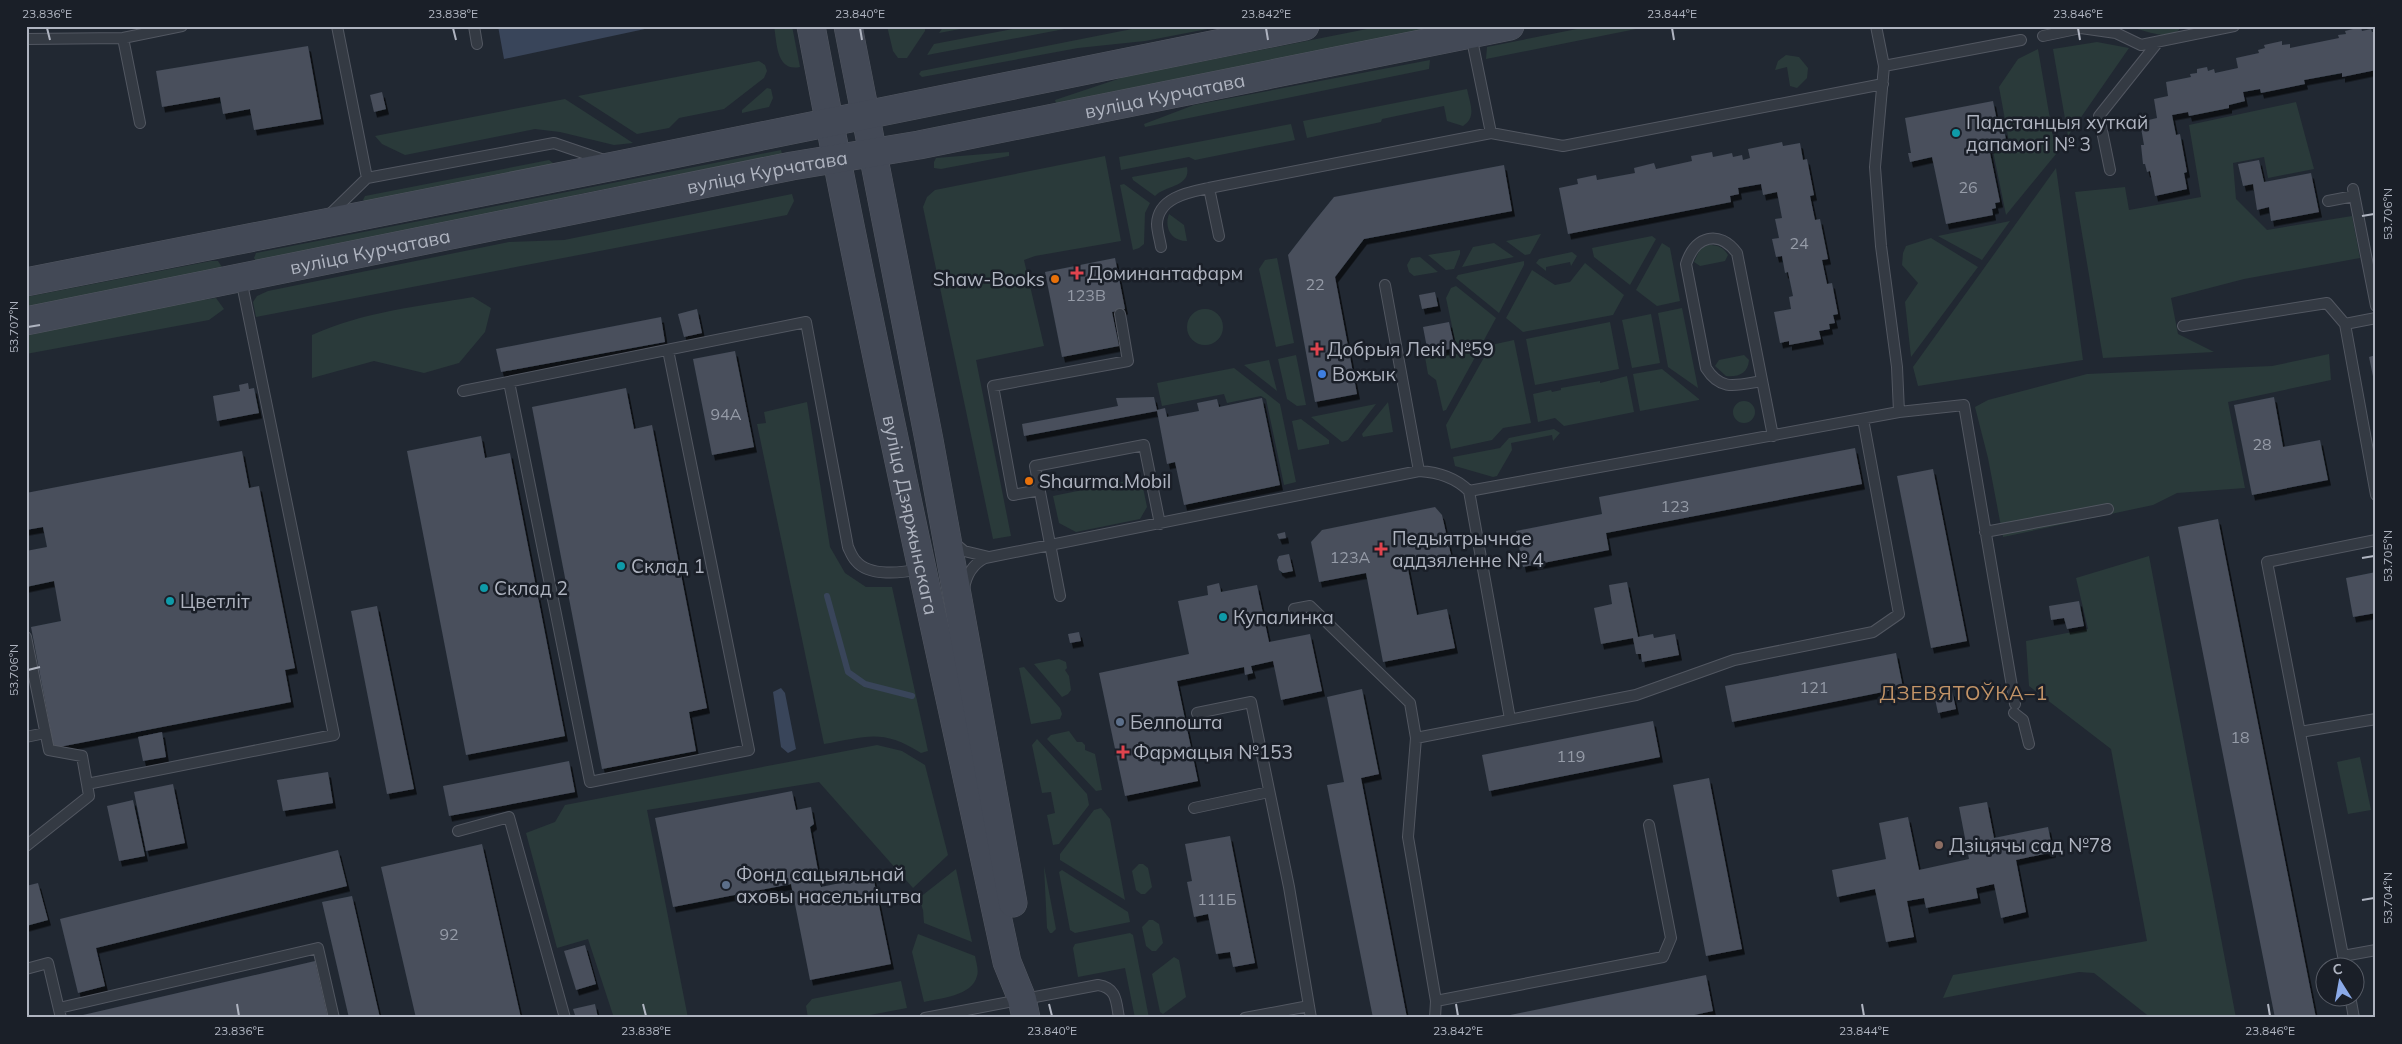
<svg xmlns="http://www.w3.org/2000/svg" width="2402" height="1044" font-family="Mulish,sans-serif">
	<defs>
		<filter id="shadow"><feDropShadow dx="3" dy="5.5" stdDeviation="0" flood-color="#0009"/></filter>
	</defs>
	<rect width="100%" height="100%" fill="#212832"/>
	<path fill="#2a3a3a" d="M774,26H792L800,67C776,72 777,43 774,26Z
		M887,26H925V31L907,58H898L893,51Z
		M944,26H976L939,33Z
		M1029,26H1080L927,55L934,44Z
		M1147,26H1223L1145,41L1078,48L922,77L919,74L921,71Z
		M1382,26H1442L1056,103L1055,100L1124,77Z
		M1592,26H1651L1486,59L1487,47Z
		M2136,26H2179V30C2168,40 2150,32 2137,29Z
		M2097,42L2129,48L2068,136L2053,49Z
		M2038,49L2056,154L2006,215L1993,151L2010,147L1999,87L2018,59Z
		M1786,55L1799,57L1808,68L1807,78L1797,88L1790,86L1787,67L1775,70L1778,61Z
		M1430,60L1429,69L1145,127L1144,124L1194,105Z
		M759,61L765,65L767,71L764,78L724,109L679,118L669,128L637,134L578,96Z
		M767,88L771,89L773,98L769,107L742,113V110Z
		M1467,89C1470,104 1477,117 1463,126L1447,121L1444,106L1382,119L1381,122L1307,138L1303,121Z
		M565,99L633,143L614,145L560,132L535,129L405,155L382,144L375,136Z
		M2296,102L2314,169L2268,178L2264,157L2233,163L2236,199L2267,230L2352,216L2360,258L2244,279L2171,298L2178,334L2214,352L2103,358L2075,192L2125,187L2129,210L2201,197L2189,125Z
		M1291,124L1295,140L1195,160L1189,157L1121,170L1119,157Z
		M781,150L782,154L580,194L506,215L258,264L254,258L256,253Z
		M1009,152V156L941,169L934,168V162L936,158Z
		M1105,156L1121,241L1035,256L1024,260L1044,346L976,360L1011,536L993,539L923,207L927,197L935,190Z
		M549,160L553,163L551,167L367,203L363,200L365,196Z
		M1187,167C1191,187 1166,185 1155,196L1133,180L1132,177Z
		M2056,168L2083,360L1918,386L1913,367Z
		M1124,184L1150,203L1145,213L1144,244L1139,248L1133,250L1120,185Z
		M792,194L794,201L787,215L256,317L253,302L257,296L268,291L509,242L564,240Z
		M1169,214L1184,225L1187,241C1171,241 1164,228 1169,214Z
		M2010,221L1982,260L1938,236Z
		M1541,234L1530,254L1525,255L1506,241Z
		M1652,236L1656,239L1630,285L1594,257L1592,248Z
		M1931,238L1978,267L1911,357L1905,302L1918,283L1902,265L1903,253L1906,246Z
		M1494,243L1514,257L1462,267L1473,247Z
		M1662,243L1670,248L1680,301L1657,306L1636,290Z
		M1708,245C1718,245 1723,247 1728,255L1725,261L1700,266L1694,262L1700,249Z
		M1460,250V254L1454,269L1446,270L1428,255Z
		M1572,252L1577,256L1571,266L1570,262L1546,267V271L1536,263L1539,259Z
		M1420,257L1438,272L1414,276L1409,272L1407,265L1411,258Z
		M1277,258L1294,343L1276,347L1259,269L1265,260Z
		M211,261H218L222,267L219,270L26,309V297Z
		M1524,261V265L1499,313L1456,278L1458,275Z
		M1585,263L1624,295L1613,315L1523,332L1506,318L1532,270L1555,285L1570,282Z
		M1456,286L1496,318L1484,340L1456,345L1446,298L1451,288Z
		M473,297L491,308L485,332L459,363L424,373L374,361L312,378V335C362,312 420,306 473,297Z
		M216,298L224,309L209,320L26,354V336L147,308Z
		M1682,308L1698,388L1668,367L1658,313Z
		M1187 327a18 18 0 1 1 36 0a18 18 0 1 1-36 0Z
		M1651,314L1660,363L1632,368L1622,320Z
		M1610,322L1619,369L1535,385L1526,339Z
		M1514,340L1531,423L1503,428L1492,440L1451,449L1446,425L1491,345Z
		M1478,347L1479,350L1446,410L1443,411L1436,380L1428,374L1425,357Z
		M2329,354L2331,380L2228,402L2245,488L2177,493L2153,505L2003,537L1988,458L1975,407L1988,400L2087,374L2272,366Z
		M1296,355L1306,405L1297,406L1287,399L1278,359Z
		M1744,355L1749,360C1748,374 1738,377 1726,376L1715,366L1719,360Z
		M1269,360L1277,391L1244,365Z
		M1234,368L1280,404L1296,482L1284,485L1266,399L1261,396L1227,403L1224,394L1162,406L1157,383Z
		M1662,369L1699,399V400L1640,411L1633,374Z
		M1627,376L1634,412L1564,426L1555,418L1538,422L1533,394L1551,390L1552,392L1561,390V388L1600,381V383Z
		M1733 412a11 11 0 1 1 22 0a11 11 0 1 1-22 0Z
		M807,402L830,547L845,573L866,587H892L928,751L921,753C882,728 866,737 824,744L757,424L766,423L764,412Z
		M1388,402L1393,432L1363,437L1362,434Z
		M1376,404L1348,440L1342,442L1311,417Z
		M1301,419L1329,440V444L1298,450L1292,421Z
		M1554,429L1560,433L1553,441L1552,435L1511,443L1512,450L1497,476L1493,477L1455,466L1453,457L1500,448L1509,438Z
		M1141,478L1147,507L1140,519L1076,532L1059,523L1053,496Z
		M2149,556L2236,1018H2151L2094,973L2079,972L1943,998L1953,975L2147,941L2111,749L2029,686L2026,641L2088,629L2076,578Z
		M1059,659L1066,662L1067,668L1065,670L1069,676L1071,690L1068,694L1062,697L1034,664Z
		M1024,667L1060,708L1062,714L1060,719L1031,724L1019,668Z
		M1069,731L1077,742H1082L1085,745V750L1095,754L1102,790L1096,791L1047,739L1051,735Z
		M1037,739L1087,794L1089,805L1059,844L1053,845L1047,815L1055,813L1051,792L1042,793L1032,745Z
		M877,745L902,751L925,765L948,855L913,888L819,782L647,810L688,1018H614L588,939L557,948L526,833L555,822L565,805Z
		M2360,757L2371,810L2348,814L2337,762Z
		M1101,808L1110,819L1125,900L1060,860V854L1094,810Z
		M1139,864H1143L1148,868L1152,887L1145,894H1141L1136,890L1132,871Z
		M1044,866L1056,929L1052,933H1050L1047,928Z
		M956,869L972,942L924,923L923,910L919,898Z
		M1062,870L1128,912L1130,922L1075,933L1070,930L1059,872Z
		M1149,920H1153L1159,924L1163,943L1156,951H1152L1146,946L1142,927Z
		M1130,933L1133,935L1149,1018H1135L1125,968L1078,977L1073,948L1075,944Z
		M918,934L975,956C976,962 979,970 977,976C972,996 941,998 924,1002L912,952Z
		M1174,957L1179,960L1186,997L1163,1014L1160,1012L1152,974Z
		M901,981L907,1008L854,1018H808L806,1006L812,999Z"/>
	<path fill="#39455a" d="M498,26H659L504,59Z
		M781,688L785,693L796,749L788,753L781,747L773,692Z"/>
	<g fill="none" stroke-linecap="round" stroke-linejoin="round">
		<path stroke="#39455a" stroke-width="6" d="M827,596L848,672L865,684L912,696"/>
	</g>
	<path fill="#484f5c" filter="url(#shadow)" d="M2361,27L2362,31L2371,29L2372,32H2376V70L2342,77V73L2304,80L2305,84L2261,93L2260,89L2243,92L2245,101L2229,105V108L2189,116L2188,112L2172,115L2176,135L2180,134L2187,172L2184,173L2187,189L2155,196L2150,171L2147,172L2145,164H2143L2141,145H2144L2140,122L2157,118L2154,99L2168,96L2166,82L2191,77L2190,74L2197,73V69L2207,67L2208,71L2214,69L2215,73L2238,68L2236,58L2259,53L2258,50L2265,48L2264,45L2282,41V45L2290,44V48L2339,38L2338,35L2346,34L2345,31Z
		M308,46L321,119L254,130L250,109L223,114L220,97L162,107L156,71Z
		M382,92L386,109L374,112L370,95Z
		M1993,101L1999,131L2004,130L2007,145L1989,148L2000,202L1995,203L1996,208L1992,209L1993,215L1946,224L1932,157L1910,162L1908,153H1911L1905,118Z
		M1782,142L1783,146L1800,143L1803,160L1807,159L1814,195L1810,196L1815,220L1820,219L1828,259L1822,260L1827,284L1832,283L1838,314L1833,315L1835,323L1829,324L1830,329L1819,331L1821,339L1789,345V341L1780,343L1774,312L1791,309L1789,297L1793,296L1788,272L1785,273L1782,256L1776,257L1772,239L1779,238L1775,219L1782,218L1777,192L1763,195L1761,184L1738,188L1739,194L1730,196L1731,202L1568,234L1559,188L1578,184L1577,179L1596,175L1597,180L1635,173L1634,168L1654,163L1656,169L1692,161L1691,156L1712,152L1713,157L1732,153L1733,157L1742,155L1743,160L1750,158L1748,149Z
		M2259,160L2264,182L2311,173L2319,212L2271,221L2269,207L2257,210L2253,184L2243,186L2238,164Z
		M1504,165L1512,211L1364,239L1335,277L1357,394L1315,402L1288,255L1312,224L1334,197Z
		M1115,258L1125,309L1112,312L1119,346L1062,357L1045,272Z
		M1435,292L1438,306L1422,309L1419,295Z
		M697,309L702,333L684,337L678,314Z
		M661,317L665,342L501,372L496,349Z
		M1449,322L1455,348L1428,353L1423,327Z
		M735,351L754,447L712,455L693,359Z
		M2376,355V386H2375L2369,357Z
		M248,383L249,389L254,388L259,413L217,421L213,396L240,391L239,385Z
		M626,388L634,429L652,425L707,708L689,712L696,751L602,769L532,407Z
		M1154,397L1157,410L1165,408L1167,417L1199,411L1197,403L1217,399L1219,407L1262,398L1280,485L1184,505L1175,462L1167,464L1157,411L1024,436L1022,424L1118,406L1116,398Z
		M2274,397L2283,447L2320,440L2328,480L2252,495L2234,405Z
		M481,436L485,458L510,453L565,736L466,755L407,451Z
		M1855,448L1862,484L1606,533L1609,550L1523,567L1516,531L1602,514L1599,497Z
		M242,451L249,488L259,486L295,668L285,670L291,702L54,748L31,627L61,621L54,581L26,587V551L47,547L43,527L26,530V493Z
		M1933,469L1967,641L1931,648L1897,476Z
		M1435,507L1442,515L1451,555L1407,564L1417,615L1447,609L1455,648L1383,662L1366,573L1319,582L1311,542L1322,530Z
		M2218,519L2253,698L2316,1018H2275L2178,527Z
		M1285,532L1286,538L1279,539L1277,534Z
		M1289,554L1293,571L1283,573L1279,570L1277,560L1279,556Z
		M2376,572V613L2353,617L2346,578Z
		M1627,582L1638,637L1653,634L1654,638L1675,634L1679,655L1642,662L1641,654H1636L1633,638L1601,644L1594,608L1612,604L1609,585Z
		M1219,583L1221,592L1257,585L1269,642L1310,634L1322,691L1281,700L1273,661L1251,666L1253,673L1245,675L1244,667L1177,681L1198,781L1125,796L1099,673L1189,654L1178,601L1208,595L1207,586Z
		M2079,601L2084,626L2067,629L2064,618L2051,620L2049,606Z
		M377,606L414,789L387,794L351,611Z
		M1079,632L1081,641L1070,643L1068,634Z
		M1896,653L1903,688L1732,722L1725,686Z
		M1362,689L1379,774L1361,778L1407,1018H1373L1327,785L1344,782L1327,697Z
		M1952,691L1956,709L1938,713L1934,694Z
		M1653,721L1660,757L1489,791L1482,755Z
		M162,732L166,757L143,761L138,737Z
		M569,761L575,792L449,816L443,786Z
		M328,772L333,803L283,811L277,780Z
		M1709,778L1742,949L1706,956L1673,785Z
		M173,784L185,843L146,851L134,792Z
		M792,791L796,810L811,807L814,824L810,827L821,887L873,876L891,964L810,980L791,884L673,907L655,818Z
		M133,800L145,856L119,861L107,806Z
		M1987,802L1994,838L2048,827L2053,852L2016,860L2026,912L2001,918L1994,884L1976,888L1978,898L1936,906L1926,908L1924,898L1907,901L1914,937L1886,942L1875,889L1837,897L1832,870L1886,859L1879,823L1908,817L1919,870L1969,859L1959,807Z
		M1230,836L1255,963L1233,967L1230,952L1216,954L1208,914L1194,917L1187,882L1192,881L1185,844Z
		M482,844L521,1018H416L381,867Z
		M338,850L347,886L96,948L105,986L78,993L60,919Z
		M38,883L48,920L26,926V886Z
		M352,896L380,1018H349L322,902Z
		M585,945L596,984L576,990L564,951Z
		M315,961L328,1018H83V1015Z
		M1706,975L1713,1011L1680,1018H1496Z
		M595,1004L598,1018H576L573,1009Z"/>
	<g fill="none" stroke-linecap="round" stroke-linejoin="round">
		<g stroke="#525761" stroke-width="12">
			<path id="service" d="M337,26L367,178
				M474,26L477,44
				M1876,26L1884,66L1875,167L1881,246L1897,367L1899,412
				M1471,35L1491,133
				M2043,36L2081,28L2116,33L2141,45L2234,26
				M123,38L140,123
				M26,39L123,38L182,26
				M1884,66L2021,40
				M2110,170L2099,116L2158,42
				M2353,189L2376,306
				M2328,201L2354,196
				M328,216L367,178L554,143L604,160
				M1219,236L1209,188L1491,133L1563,146L1883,84
				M1161,247C1160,240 1157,231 1157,224C1158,197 1190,192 1209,188
				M1385,285L1419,471
				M2345,324L2376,318
				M2183,326L2327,303L2345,324L2376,495
				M1762,381C1737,385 1721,392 1706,368L1686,264C1695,236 1719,229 1737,253L1773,436
				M509,382L590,782L749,750L668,350
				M463,391L806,322L848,547C850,551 852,557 856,561C869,577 902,573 920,569
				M1040,490L1013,495L993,386L1128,361L1120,314
				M1469,491L1899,412L1964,405L2015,704
				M1985,532L2108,509
				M953,542L964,551L989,557
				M964,589C966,576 973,564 985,558L1419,471C1437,472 1456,478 1469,491L1510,719
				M1060,596L1035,466L1144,445L1160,524
				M1294,609L1310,606L1410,703L1416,738
				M26,637L49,750L82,756L87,784
				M1197,713L1251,702L1289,887L1311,1018
				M2014,713L2023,720L2029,744
				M2300,732L2376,719
				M26,737L45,733
				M1194,808L1269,792
				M458,831L509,817L565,1018
				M26,846L89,796L87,784L334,735L241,279
				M2343,956L2376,950
				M2345,966L2267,562L2376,540
				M26,969L48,963L61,1018
				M2350,996L2354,1018
				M1436,1001L1663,957L1671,938L1649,825
				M59,1008L318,948L334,1018
				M925,1018L1098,985C1117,988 1116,1001 1119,1018
				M1245,1018L1309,1006
				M1435,1018L1436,1001L1408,837L1416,738L1636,695L1734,660L1873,632L1899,614L1863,419"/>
		</g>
		<g stroke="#525761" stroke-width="29">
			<g id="secondary">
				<path id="s1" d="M811,26C870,339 940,650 1007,962L1022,999L1026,1018"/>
				<path d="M848,26L929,440L1013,903"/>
				<path d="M26,282L619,165L1305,26"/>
				<path id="s2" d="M26,321L792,166L919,145L1510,26"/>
			</g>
		</g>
		<use href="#service" stroke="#343a43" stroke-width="10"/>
		<use href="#secondary" stroke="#434956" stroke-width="28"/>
	</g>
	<path fill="none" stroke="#afb4c0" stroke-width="2" d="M47,28L50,40M453,28L456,40M860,28L862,40M1266,28L1268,40M1672,28L1674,40M2078,28L2080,40M2362,216L2374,214M28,327L40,325M2362,558L2374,556M28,670L40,667M2362,900L2374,898M237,1004L239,1016M643,1004L646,1016M1049,1004L1052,1016M1456,1004L1458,1016M1862,1004L1864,1016M2268,1004L2270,1016"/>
	<g fill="#0f9aa8" stroke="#1a1f28" stroke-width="2">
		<circle cx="1956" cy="133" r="5"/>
		<circle cx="621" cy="566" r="5"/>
		<circle cx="484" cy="588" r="5"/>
		<circle cx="170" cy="601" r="5"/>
		<circle cx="1223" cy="617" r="5"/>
	</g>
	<g fill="#e0444e" stroke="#1a1f28" stroke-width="2">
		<path d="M1074.5 265.5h5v5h5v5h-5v5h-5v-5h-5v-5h5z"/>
		<path d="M1314.5 341.5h5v5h5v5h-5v5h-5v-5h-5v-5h5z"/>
		<path d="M1378.5 541.5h5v5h5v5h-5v5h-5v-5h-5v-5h5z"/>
		<path d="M1120.5 744.5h5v5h5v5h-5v5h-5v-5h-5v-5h5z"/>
	</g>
	<g fill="#e8710a" stroke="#1a1f28" stroke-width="2">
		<circle cx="1055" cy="279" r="5"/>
		<circle cx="1029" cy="481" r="5"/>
	</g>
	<circle fill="#3f7fe0" stroke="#1a1f28" stroke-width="2" cx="1322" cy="374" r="5"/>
	<g fill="#5c6f8a" stroke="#1a1f28" stroke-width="2">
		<circle cx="1120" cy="722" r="5"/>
		<circle cx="726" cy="885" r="5"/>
	</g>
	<circle fill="#8d6e63" stroke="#1a1f28" stroke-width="2" cx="1939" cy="845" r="5"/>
	<g text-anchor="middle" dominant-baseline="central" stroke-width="5" stroke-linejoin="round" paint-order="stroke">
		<g font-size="16" fill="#959ba7">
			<text x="1968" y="187">26</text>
			<text x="1799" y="243">24</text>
			<text x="1315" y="284">22</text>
			<text x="1086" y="295">123В</text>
			<text x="726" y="414">94А</text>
			<text x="2262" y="444">28</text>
			<text x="1675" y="506">123</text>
			<text x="1350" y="557">123А</text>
			<text x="1814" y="687">121</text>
			<text x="2240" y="737">18</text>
			<text x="1571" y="756">119</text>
			<text x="1217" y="899">111Б</text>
			<text x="449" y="934">92</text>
		</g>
		<g font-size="19" fill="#afb4c0" stroke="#1a1f28">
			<text stroke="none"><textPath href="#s2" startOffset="1161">вуліца Курчатава</textPath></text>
			<text stroke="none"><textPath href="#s2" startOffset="756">вуліца Курчатава</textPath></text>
			<text stroke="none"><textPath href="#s2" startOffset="351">вуліца Курчатава</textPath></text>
			<text stroke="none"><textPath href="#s1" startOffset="499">вуліца Дзяржынскага</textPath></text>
		</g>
		<g font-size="19" fill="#afb4c0" stroke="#1a1f28" text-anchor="start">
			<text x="1966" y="122">Падстанцыя хуткай<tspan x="1966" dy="22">дапамогі № 3</tspan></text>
			<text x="1087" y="273">Доминантафарм</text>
			<text x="1045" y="279" text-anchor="end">Shaw-Books</text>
			<text x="1327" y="349">Добрыя Лекі №59</text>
			<text x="1332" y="374">Вожык</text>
			<text x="1039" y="481">Shaurma.Mobil</text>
			<text x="1392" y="538">Педыятрычнае<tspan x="1392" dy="22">аддзяленне № 4</tspan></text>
			<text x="631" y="566">Склад 1</text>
			<text x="494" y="588">Склад 2</text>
			<text x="180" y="601">Цветліт</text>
			<text x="1233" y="617">Купалинка</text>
			<text x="1130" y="722">Белпошта</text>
			<text x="1133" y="752">Фармацыя №153</text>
			<text x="1949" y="845">Дзіцячы сад №78</text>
			<text x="736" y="874">Фонд сацыяльнай<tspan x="736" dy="22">аховы насельніцтва</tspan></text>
		</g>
		<g font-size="20" letter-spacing="1" fill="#c39467" stroke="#1a1f28">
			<text x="1964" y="692">ДЗЕВЯТОЎКА–1</text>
		</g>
	</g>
	<rect width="2402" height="1044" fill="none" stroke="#1a1f28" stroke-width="55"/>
	<g transform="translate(2340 982) rotate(349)"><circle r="24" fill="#1a1f28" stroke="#565b65"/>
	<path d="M0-4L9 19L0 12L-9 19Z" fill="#8baae8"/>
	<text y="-8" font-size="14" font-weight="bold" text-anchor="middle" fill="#afb4c0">С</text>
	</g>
	<rect x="28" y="28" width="2346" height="988" fill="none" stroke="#afb4c0" stroke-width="2"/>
	<g font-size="12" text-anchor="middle" fill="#afb4c0">
		<text x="47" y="18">23.836°E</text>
		<text x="453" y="18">23.838°E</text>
		<text x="860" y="18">23.840°E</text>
		<text x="1266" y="18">23.842°E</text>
		<text x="1672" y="18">23.844°E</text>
		<text x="2078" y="18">23.846°E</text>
		<text transform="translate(2388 214) rotate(-90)" y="4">53.706°N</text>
		<text transform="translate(14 327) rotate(-90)" y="4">53.707°N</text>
		<text transform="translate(2388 556) rotate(-90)" y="4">53.705°N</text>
		<text transform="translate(14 670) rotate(-90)" y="4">53.706°N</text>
		<text transform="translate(2388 898) rotate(-90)" y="4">53.704°N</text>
		<text x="239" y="1035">23.836°E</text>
		<text x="646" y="1035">23.838°E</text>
		<text x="1052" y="1035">23.840°E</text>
		<text x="1458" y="1035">23.842°E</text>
		<text x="1864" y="1035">23.844°E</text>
		<text x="2270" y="1035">23.846°E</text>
	</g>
</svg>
